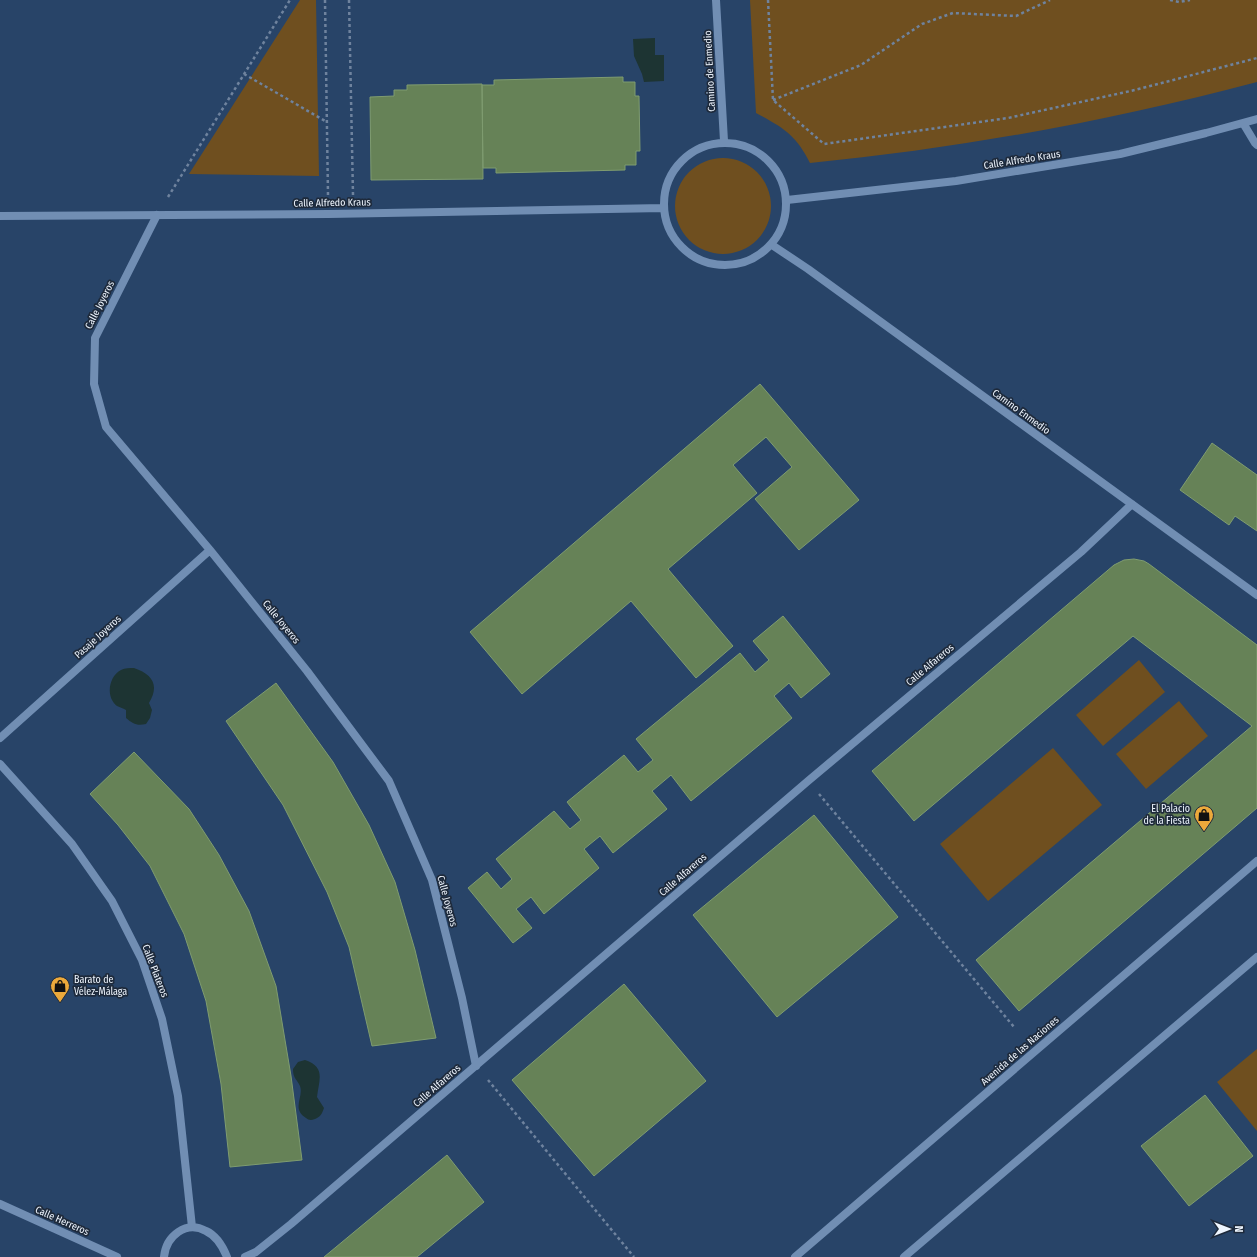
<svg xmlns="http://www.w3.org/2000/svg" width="1257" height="1257" font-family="'Fira Sans Condensed',sans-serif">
	<rect width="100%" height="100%" fill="#284468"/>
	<path fill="#6f4f1f" d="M300,0H316L319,176L189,174Z
		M750,0H1257V82C1110,121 961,148 810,163C796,135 784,128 756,113Z
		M675 206a48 48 0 1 1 96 0a48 48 0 1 1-96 0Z
		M1139,660L1165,692L1103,746L1076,715Z
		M1179,701L1208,736L1146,789L1116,754Z
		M1053,748L1102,805L988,901L940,844Z
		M1257,1049V1131L1217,1082Z"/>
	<path fill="#1d3433" d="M655,38V55H664V81L644,82L642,74L634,56L633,39Z
		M134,668C152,674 160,685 149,703L152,710L150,718L146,724C137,726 133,724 126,718V710C123,708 119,707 117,706C105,697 109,676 121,670C125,668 130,668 134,668Z
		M305,1060C326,1067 319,1080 317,1097L324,1108C322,1113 322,1115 317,1118C314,1120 309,1121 306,1118C291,1109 304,1097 300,1086C296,1078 293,1078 293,1069L298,1062Z"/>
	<path fill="#668257" stroke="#7f9c70" d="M623,77V82H635V96H639L640,151H636V165H625V170L496,173V168H483L482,85H494V80Z
		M482,84L483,179L371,180L370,97L394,96V90H407V85Z
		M760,384L859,500L799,550L755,499L792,467L766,437L733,465L757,493L668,569L733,646L696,678L631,601L522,694L470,632Z
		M1212,443L1257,475V531L1235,516L1229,525L1180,490Z
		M1134,559L1144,561L1149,564L1257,645V808L1019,1011L976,960L1252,726L1133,636L914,821L872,771L1114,565L1124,560Z
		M783,616L830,674L801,698L789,683L774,696L792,718L691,801L671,775L652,791L667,809L613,853L600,836L584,849L599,868L544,914L531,897L516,909L532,928L513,943L468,888L487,872L501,889L512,879L496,859L554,811L570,829L581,820L567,802L624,755L638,772L653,760L636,739L740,653L755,672L769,660L753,641Z
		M276,683L333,762L369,825L395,882L415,950L436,1038L372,1046L349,947L327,892L283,805L226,721Z
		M134,752L189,809L219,855L249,911L276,986L291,1076L302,1160L230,1167L221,1084L206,1001L184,934L150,866L118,825L90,794Z
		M814,815L898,917L777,1017L693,915Z
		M624,984L706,1081L594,1176L512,1080Z
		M1205,1095L1253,1156L1189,1206L1141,1146Z
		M447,1155L484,1202L417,1257H324Z"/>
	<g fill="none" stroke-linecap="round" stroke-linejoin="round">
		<path stroke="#6f839e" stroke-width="2.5" stroke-dasharray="3 3" stroke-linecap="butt" d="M325,0L328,195
			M349,0L353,195
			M768,0L773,100L824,144L1008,118L1135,90L1257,58
			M1170,0L1179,2L1190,0
			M244,74L327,122
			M773,100L861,65L922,24L953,13L1016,16L1050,0
			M168,197L290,0
			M819,794L1014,1027
			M488,1080L634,1257"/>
		<path stroke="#718eb3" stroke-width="8" d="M157,215L95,338L94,384L106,427L210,550L307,671L389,781L432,880L462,998L476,1066
			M0,738L210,550"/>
		<path stroke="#718eb3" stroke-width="8" d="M716,0L724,141
			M1243,123L1255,143L1257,145
			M664 204a61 61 0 1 1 122 0a61 61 0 1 1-122 0Z
			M787,200L956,181L1120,154L1206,133L1257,119
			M0,216L329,214L664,208
			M772,245L808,269L1257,595
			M0,764L72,844L112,901L142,960L162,1019L178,1096L192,1227
			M0,1204L117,1257
			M164,1257C166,1236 186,1220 206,1231C217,1236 223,1247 227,1257
			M245,1257L256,1252L291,1224L808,781L1081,552L1132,504"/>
		<path stroke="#718eb3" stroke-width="8" d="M795,1257L1257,861
			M904,1257L1257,957"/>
	</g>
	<defs>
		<g id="shop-pin" transform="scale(1)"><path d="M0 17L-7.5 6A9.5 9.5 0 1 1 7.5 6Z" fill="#eca93b" stroke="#1e2a3b"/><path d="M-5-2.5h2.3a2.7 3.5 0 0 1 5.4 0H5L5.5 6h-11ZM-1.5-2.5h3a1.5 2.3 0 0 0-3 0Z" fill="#111"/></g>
	</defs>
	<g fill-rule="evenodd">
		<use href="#shop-pin" x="1204" y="815"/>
		<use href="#shop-pin" x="60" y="986"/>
	</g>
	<g text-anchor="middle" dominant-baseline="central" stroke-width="3.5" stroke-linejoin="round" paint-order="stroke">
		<g font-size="10" fill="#eef5fe" stroke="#1e2a3b">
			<text transform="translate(710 71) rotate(-93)">Camino de Enmedio</text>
			<text transform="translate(1022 160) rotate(-9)">Calle Alfredo Kraus</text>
			<text transform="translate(332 203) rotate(-1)">Calle Alfredo Kraus</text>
			<text transform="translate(100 305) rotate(-63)">Calle Joyeros</text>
			<text transform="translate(1021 412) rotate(36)">Camino Enmedio</text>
			<text transform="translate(281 622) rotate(51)">Calle Joyeros</text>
			<text transform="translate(98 637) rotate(-42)">Pasaje Joyeros</text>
			<text transform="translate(930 665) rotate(-40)">Calle Alfareros</text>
			<text transform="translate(683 875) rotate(-41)">Calle Alfareros</text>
			<text transform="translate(447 901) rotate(75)">Calle Joyeros</text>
			<text transform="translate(155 971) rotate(69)">Calle Plateros</text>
			<text transform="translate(1020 1051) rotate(-41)">Avenida de las Naciones</text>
			<text transform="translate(437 1086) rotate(-41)">Calle Alfareros</text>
			<text transform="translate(62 1221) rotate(24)">Calle Herreros</text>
		</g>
		<g font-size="10" fill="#eef5fe" stroke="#1e2a3b" text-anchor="end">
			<text x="1190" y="809">El Palacio<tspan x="1190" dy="12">de la Fiesta</tspan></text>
			<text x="74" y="980" text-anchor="start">Barato de<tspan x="74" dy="12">Vélez-Málaga</tspan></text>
		</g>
	</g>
	<g transform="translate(1229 1229) rotate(90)" stroke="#1e2a3b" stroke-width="3" paint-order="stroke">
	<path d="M0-3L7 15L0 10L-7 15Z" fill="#eef5fe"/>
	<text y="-6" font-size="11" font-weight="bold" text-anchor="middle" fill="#eef5fe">N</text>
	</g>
</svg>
